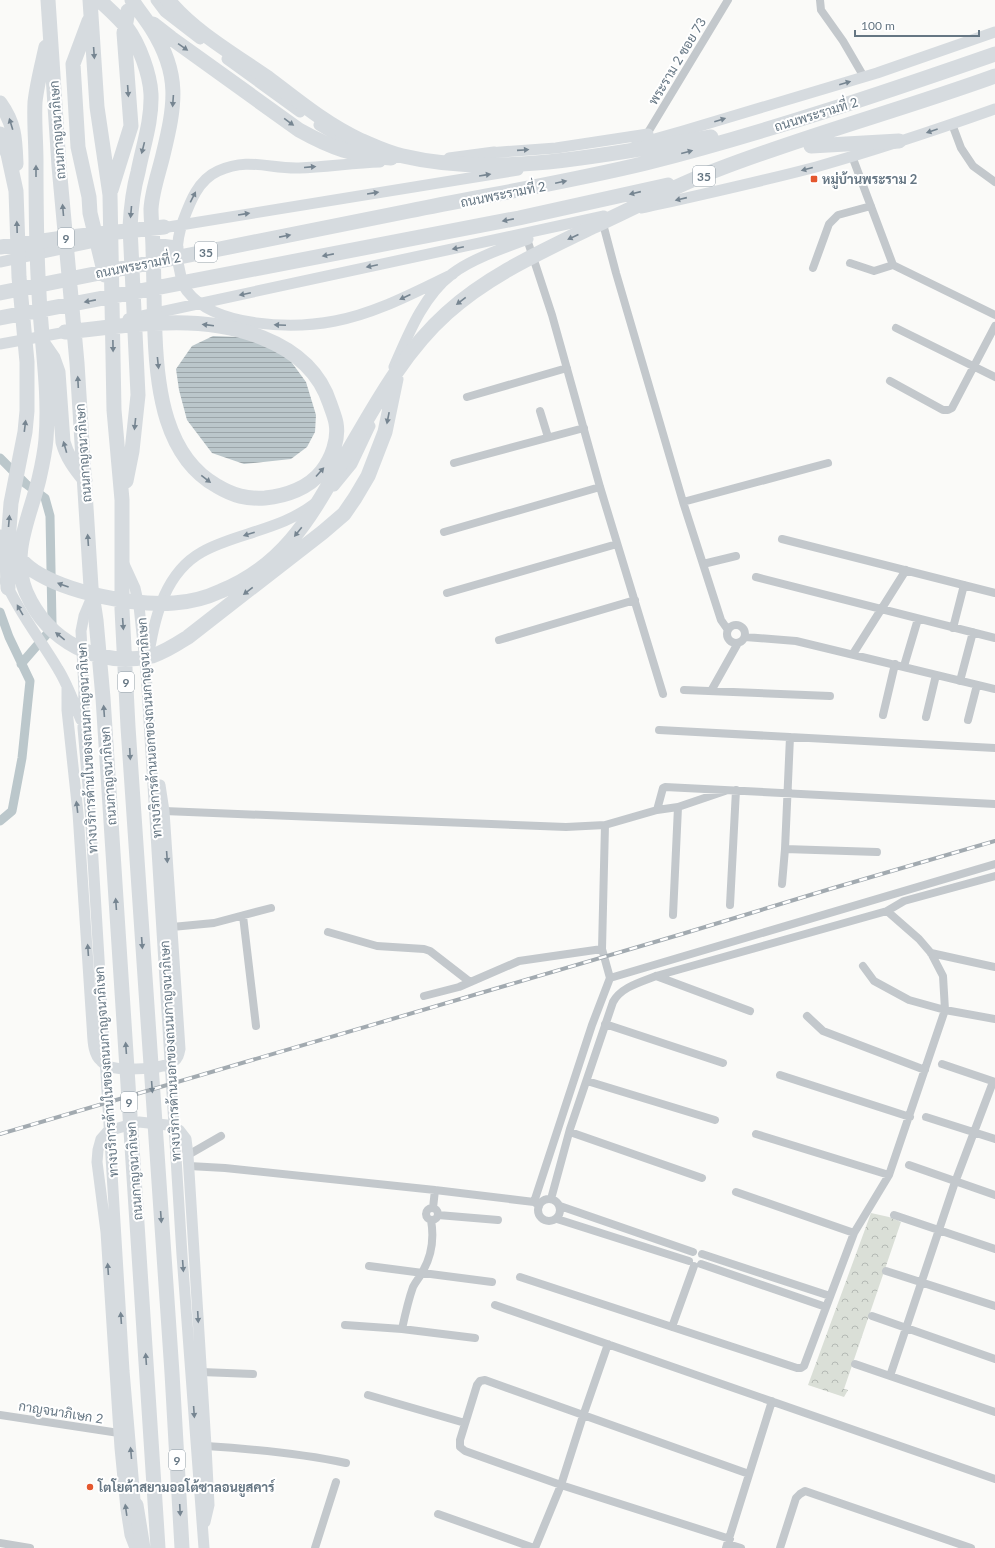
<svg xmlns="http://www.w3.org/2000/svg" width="995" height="1548" font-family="Lato,Sarabun,sans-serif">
	<defs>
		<pattern id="forest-crowns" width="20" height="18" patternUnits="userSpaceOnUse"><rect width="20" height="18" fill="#dadfd7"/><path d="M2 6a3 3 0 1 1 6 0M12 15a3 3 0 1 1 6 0" fill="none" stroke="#b4b9b4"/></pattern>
		<pattern id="water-rules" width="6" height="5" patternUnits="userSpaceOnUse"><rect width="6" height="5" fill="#bbc7cb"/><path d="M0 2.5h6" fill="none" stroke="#9ca6aa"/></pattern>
	</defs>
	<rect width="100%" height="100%" fill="#fafaf8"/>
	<path fill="url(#forest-crowns)" d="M871,1213L889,1217L901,1222L844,1389L848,1390L844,1397L808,1385Z"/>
	<path fill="url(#water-rules)" d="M213,336L240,337L267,344L287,356L306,382L316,415L315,432L307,447L291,459L244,464L212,453L187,420L179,390L176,369L192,346Z"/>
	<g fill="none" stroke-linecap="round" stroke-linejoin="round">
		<path stroke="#bbc7cb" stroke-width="9" d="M0,458L26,484L45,498L50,516L52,623L47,634L21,664
			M0,612L9,637L30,681L22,758L12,811L0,821"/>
		<path stroke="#c3c8cc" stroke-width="8" d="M820,0L821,10L843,41L864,77
			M952,124L961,148L973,166L995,182
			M647,134L728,0
			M852,156L893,265L995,315
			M602,220L616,273L683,502L721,620L728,630
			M527,239L552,315L600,487L663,694
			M850,263L874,271L893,265
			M813,268L829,224L838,215L871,206
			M896,328L995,377
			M890,381L943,410H948L952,408L995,326
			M467,397L567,368
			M540,411L548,437
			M454,463L584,428
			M683,502L828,463
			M444,532L600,487
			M782,539L995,593
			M703,564L736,556
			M756,577L995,638
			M447,593L617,544
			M727 634a9 9 0 1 1 18 0a9 9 0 1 1-18 0Z
			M953,628L964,585
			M745,637L796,641L995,689
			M499,640L635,600
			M853,654L906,570
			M904,666L918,619
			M960,681L973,632
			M684,690L830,696
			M711,691L738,643
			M883,715L895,664
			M926,717L936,675
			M968,720L977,685
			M659,730L995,748
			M657,810L663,788L665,787L995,804
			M164,811L566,827L605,825L602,949L610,978
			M605,825L657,810L678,807L725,791
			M785,849L877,852
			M782,884L785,849L790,737
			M730,905L736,790
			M673,915L678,807
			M243,916L256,1026
			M172,927L214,923L271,908
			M328,932L377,946L424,949L430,951L470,982
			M931,953L995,967
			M863,966L874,981L909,1000L945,1010L995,1019
			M656,976L750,1011
			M424,996L459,987L519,961L602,949
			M807,1016L823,1031L925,1070
			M605,1024L723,1063
			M942,1064L995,1082
			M780,1075L910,1117
			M587,1081L715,1120
			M926,1117L995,1139
			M570,1132L702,1178
			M756,1134L889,1175
			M188,1155L221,1136
			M909,1165L995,1195
			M189,1166L225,1168L435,1190L534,1202L539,1205V1206
			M736,1192L854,1233
			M538 1210a11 11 0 1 1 22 0a11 11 0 1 1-22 0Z
			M551,1199L570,1129L613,1002C621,987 641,982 656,976L887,911L904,901L995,876
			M534,1202L592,1025L610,978L995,864
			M560,1206L693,1252
			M433,1208L435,1190
			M426 1214a6 6 0 1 1 12 0a6 6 0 1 1-12 0Z
			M438,1215L498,1220
			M894,1215L995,1249
			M557,1219L689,1261
			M702,1254L830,1296
			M701,1264L826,1307
			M369,1266L492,1282
			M886,1271L995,1306
			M520,1277L797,1368H801L804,1366L854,1233L889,1175L945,1010L943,976L931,953L919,939L887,911
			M495,1305L995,1479
			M872,1316L995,1359
			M345,1325L402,1329L475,1338
			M672,1327L694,1266
			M402,1329C405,1315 408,1301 413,1287C416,1281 420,1277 423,1271C432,1255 434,1237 431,1220
			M855,1364L995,1412
			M201,1372L253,1374
			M890,1376L954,1185L993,1082
			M368,1395L465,1423
			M0,1415L119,1433
			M206,1446C253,1449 299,1453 346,1463
			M438,1514L534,1548
			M730,1539L561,1485L465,1451L460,1447V1440L477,1385L480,1381L485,1380L749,1474
			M0,1543L30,1548
			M728,1544L741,1548
			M315,1548L336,1482
			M535,1548L561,1485L583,1416L608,1344
			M726,1548L772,1401
			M780,1548L796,1498L800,1494L805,1491L971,1548"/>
		<path stroke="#d6dbdf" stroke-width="11" d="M156,0L165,12L200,39
			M227,59L300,112
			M319,125L349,143L364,148
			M637,144L683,131L877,73L995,32
			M488,153L556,148L648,134
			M449,158L494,152
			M380,162C353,163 326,167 299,168C269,169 249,157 218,171C198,180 190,202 183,221C177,238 175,254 180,272C181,278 183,286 187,291C215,328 294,329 335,321C377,313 415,292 453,274
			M642,208C700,195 759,182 816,167C876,150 936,130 995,109
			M156,229L518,170
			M0,262L104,240
			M128,319L604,216
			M0,344L72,331
			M394,367C408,335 423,296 452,274C471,259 506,247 528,239
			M334,486L352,464L370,426
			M124,564L135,588L139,606L146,672L182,1255L204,1548
			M5,581C19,613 41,640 58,669C68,685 74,703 81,720
			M92,597L84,616L81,631L84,690L83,728L90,810L124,1371L136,1512
			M149,653C155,615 166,572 202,552C216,544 232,539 248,534C272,526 293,520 314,504
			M67,686V710L78,813L92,1025C93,1036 92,1054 101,1061C103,1063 108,1067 111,1067C125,1071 162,1069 173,1062C178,1059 179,1054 180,1049L164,811L160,785
			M135,1548L130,1535L126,1509L120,1448L106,1232L97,1162L98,1150L101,1139L108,1131L139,1122L167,1125L179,1130L186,1139L188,1155L206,1446L209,1505L205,1522"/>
		<path stroke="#d6dbdf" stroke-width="15" d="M48,0L59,166L77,363L91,587L96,620L103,698L158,1548
			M90,0L97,107L110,195L114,410L122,500V609L128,727L172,1373L182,1548
			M99,0C109,9 119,18 127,28C139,44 150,74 151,94C152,121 143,146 138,172C133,190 131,208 130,227L138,395L132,451L126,481
			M168,0C193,31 235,55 268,78C297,100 327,125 360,140C374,146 388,153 403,156C499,179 614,153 711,137
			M89,21L73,64L78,147L89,197L90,213L105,275
			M153,24L171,38L299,130C333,149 352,155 391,158
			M46,47C42,65 37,84 35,102C34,122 36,142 36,162C36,206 36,249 39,293C41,341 50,390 46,439C45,452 42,466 39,479C30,517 10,553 26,592C48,642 98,668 152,656C165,652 177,644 188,637L323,532L344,514L355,498L368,476L385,432L396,379
			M0,103C15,124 15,139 16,164
			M0,134L8,154L16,191L19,277L27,362V411L25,432L11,503L7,555L8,588
			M811,146L899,141
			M111,190L131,126L124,33L128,11
			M153,245L176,248
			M0,247L70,237L164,227
			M0,293C136,266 273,238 409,211C488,195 568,182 646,163C764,133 880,94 995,54
			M0,318L519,218L668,185
			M65,332C99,329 132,323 166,323C227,321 309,338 330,404C332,410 335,417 336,423C339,439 332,458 322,471C309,488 286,496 265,498C246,499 234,496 217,486C165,457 157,389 155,335C154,306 154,278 153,249C153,236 151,222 151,209C152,191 159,172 163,155C175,105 181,75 152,29C146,19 138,10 132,0
			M44,345L53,358L58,372L63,442C67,457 75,468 85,480
			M0,537C10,549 21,562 34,571C68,593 134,606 174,603C190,602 206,598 221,591C282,566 308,521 339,467C371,413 400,355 447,313C489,275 541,252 592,227C634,208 676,185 719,169C810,134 904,109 995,76
			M136,1505L143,1548"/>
		<g stroke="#a2aab0" stroke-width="4">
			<path id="rail" d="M0,1134L682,934L830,889L995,841"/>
		</g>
		<use href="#rail" stroke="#fff" stroke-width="2.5" stroke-dasharray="8" stroke-linecap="butt"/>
	</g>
	<defs><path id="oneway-solid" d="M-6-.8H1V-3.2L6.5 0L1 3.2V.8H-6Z"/></defs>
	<g fill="#768591">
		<use href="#oneway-solid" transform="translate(183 47) rotate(35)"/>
		<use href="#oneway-solid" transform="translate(94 53) rotate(86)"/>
		<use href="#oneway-solid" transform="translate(845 83) rotate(-16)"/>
		<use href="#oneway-solid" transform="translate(128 91) rotate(86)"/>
		<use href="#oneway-solid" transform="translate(173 101) rotate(94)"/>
		<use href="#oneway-solid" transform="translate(720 120) rotate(-17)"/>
		<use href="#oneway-solid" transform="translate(289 122) rotate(36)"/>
		<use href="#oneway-solid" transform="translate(11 124) rotate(-107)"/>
		<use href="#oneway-solid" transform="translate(932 131) rotate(161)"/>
		<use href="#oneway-solid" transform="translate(143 148) rotate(104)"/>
		<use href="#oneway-solid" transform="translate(523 150) rotate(-4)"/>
		<use href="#oneway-solid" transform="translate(687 152) rotate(-15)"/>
		<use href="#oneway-solid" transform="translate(310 167) rotate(-5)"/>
		<use href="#oneway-solid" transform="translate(807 169) rotate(165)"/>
		<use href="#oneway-solid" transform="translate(36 171) rotate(-90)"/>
		<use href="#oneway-solid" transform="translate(485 175) rotate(-9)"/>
		<use href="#oneway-solid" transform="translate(561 182) rotate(-12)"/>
		<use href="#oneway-solid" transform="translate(373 193) rotate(-9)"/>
		<use href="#oneway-solid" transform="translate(635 193) rotate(167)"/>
		<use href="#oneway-solid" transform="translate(193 197) rotate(-63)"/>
		<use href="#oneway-solid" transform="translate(681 199) rotate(167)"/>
		<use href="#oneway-solid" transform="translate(63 210) rotate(-95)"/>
		<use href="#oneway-solid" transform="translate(131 212) rotate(95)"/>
		<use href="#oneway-solid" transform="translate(244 214) rotate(-9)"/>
		<use href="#oneway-solid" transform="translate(508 220) rotate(169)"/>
		<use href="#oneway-solid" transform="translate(17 227) rotate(-92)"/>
		<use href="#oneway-solid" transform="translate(285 236) rotate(-11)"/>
		<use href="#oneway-solid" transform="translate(573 237) rotate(155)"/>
		<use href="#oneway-solid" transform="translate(458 248) rotate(168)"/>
		<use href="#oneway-solid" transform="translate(328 255) rotate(169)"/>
		<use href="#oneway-solid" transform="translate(372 266) rotate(168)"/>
		<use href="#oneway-solid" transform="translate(245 294) rotate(168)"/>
		<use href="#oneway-solid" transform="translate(405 297) rotate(155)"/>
		<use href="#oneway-solid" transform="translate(90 301) rotate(169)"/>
		<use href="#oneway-solid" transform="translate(461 301) rotate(142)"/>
		<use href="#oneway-solid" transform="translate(208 325) rotate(-173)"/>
		<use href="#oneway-solid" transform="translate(280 325) rotate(-177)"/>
		<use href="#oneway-solid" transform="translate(113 346) rotate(89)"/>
		<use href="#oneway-solid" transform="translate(158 363) rotate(84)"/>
		<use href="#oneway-solid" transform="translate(78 382) rotate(-93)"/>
		<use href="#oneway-solid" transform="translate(388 418) rotate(101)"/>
		<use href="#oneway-solid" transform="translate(135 424) rotate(96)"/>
		<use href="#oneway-solid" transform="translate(25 426) rotate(-83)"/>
		<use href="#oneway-solid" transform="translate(65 447) rotate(-106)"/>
		<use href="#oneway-solid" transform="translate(320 472) rotate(-48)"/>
		<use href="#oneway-solid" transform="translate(206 479) rotate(38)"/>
		<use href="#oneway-solid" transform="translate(9 521) rotate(-85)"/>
		<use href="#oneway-solid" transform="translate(298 532) rotate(129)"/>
		<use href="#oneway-solid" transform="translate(249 534) rotate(162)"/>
		<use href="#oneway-solid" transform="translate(88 540) rotate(-94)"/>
		<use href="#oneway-solid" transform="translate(63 585) rotate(-160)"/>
		<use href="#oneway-solid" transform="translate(248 591) rotate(142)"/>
		<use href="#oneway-solid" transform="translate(20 610) rotate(-120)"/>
		<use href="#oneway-solid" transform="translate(123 624) rotate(86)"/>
		<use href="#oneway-solid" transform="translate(60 636) rotate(-141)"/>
		<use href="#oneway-solid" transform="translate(104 711) rotate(-94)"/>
		<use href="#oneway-solid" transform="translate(130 754) rotate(87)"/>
		<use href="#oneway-solid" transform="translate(77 807) rotate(-97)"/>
		<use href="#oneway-solid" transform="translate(167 857) rotate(86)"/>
		<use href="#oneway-solid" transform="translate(116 904) rotate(-94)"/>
		<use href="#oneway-solid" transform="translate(142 943) rotate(86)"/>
		<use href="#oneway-solid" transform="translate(88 950) rotate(-94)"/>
		<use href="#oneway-solid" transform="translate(126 1048) rotate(-94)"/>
		<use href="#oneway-solid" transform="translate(152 1087) rotate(86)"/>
		<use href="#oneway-solid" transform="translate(161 1217) rotate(86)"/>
		<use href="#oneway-solid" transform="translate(183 1266) rotate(86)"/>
		<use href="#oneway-solid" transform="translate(108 1269) rotate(-94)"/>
		<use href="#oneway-solid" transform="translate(198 1317) rotate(87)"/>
		<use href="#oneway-solid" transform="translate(121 1318) rotate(-94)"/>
		<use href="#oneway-solid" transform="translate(146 1359) rotate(-94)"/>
		<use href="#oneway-solid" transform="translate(194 1412) rotate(86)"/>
		<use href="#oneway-solid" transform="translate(131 1453) rotate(-95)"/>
		<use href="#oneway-solid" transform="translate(126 1510) rotate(-98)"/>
		<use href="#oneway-solid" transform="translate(180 1510) rotate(87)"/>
	</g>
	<g fill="#e4572e" stroke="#fff" stroke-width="1.5">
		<rect x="810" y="175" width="8" height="8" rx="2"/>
		<circle cx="90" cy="1487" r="4"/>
	</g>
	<g text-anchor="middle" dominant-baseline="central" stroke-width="4" stroke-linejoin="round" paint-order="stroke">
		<g fill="#fff" stroke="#939fa8" stroke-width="1">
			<rect x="693" y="166" width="22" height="20" rx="3"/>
			<rect x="58" y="228" width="16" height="20" rx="3"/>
			<rect x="195" y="242" width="22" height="20" rx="3"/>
			<rect x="118" y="672" width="16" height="20" rx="3"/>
			<rect x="121" y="1092" width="16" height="20" rx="3"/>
			<rect x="169" y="1450" width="16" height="20" rx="3"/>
		</g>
		<g font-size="12" font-weight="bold" fill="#657683">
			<text x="704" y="176">35</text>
			<text x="66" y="238">9</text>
			<text x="206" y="252">35</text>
			<text x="126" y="682">9</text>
			<text x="129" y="1102">9</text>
			<text x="177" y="1460">9</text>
		</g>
		<g font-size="13" fill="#657683" stroke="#fff">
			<text transform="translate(677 61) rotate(-59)">พระราม 2 ซอย 73</text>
			<text transform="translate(816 114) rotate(-17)">ถนนพระรามที่ 2</text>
			<text transform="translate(57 130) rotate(-94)">ถนนกาญจนาภิเษก</text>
			<text transform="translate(503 194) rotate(-11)">ถนนพระรามที่ 2</text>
			<text transform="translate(138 265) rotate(-11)">ถนนพระรามที่ 2</text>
			<text transform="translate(83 453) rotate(-94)">ถนนกาญจนาภิเษก</text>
			<text transform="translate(149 728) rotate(-94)">ทางบริการด้านนอกของถนนกาญจนาภิเษก</text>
			<text transform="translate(87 748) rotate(-93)">ทางบริการด้านในของถนนกาญจนาภิเษก</text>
			<text transform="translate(108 776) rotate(-94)">ถนนกาญจนาภิเษก</text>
			<text transform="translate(170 1051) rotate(-93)">ทางบริการด้านนอกของถนนกาญจนาภิเษก</text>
			<text transform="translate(106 1072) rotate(-94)">ทางบริการด้านในของถนนกาญจนาภิเษก</text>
			<text transform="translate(134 1171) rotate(-94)">ถนนกาญจนาภิเษก</text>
			<text transform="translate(61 1412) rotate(9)">กาญจนาภิเษก 2</text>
		</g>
		<g font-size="13" font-weight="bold" fill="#657683" stroke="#fff" text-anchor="start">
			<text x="822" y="179">หมู่บ้านพระราม 2</text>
			<text x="98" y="1487">โตโยต้าสยามออโต้ซาลอนยูสคาร์</text>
		</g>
	</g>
	<path d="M855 30v6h124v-6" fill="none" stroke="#657683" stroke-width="2"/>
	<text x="861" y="30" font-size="12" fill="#657683" stroke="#ffffff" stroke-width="3" paint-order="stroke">100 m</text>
</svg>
